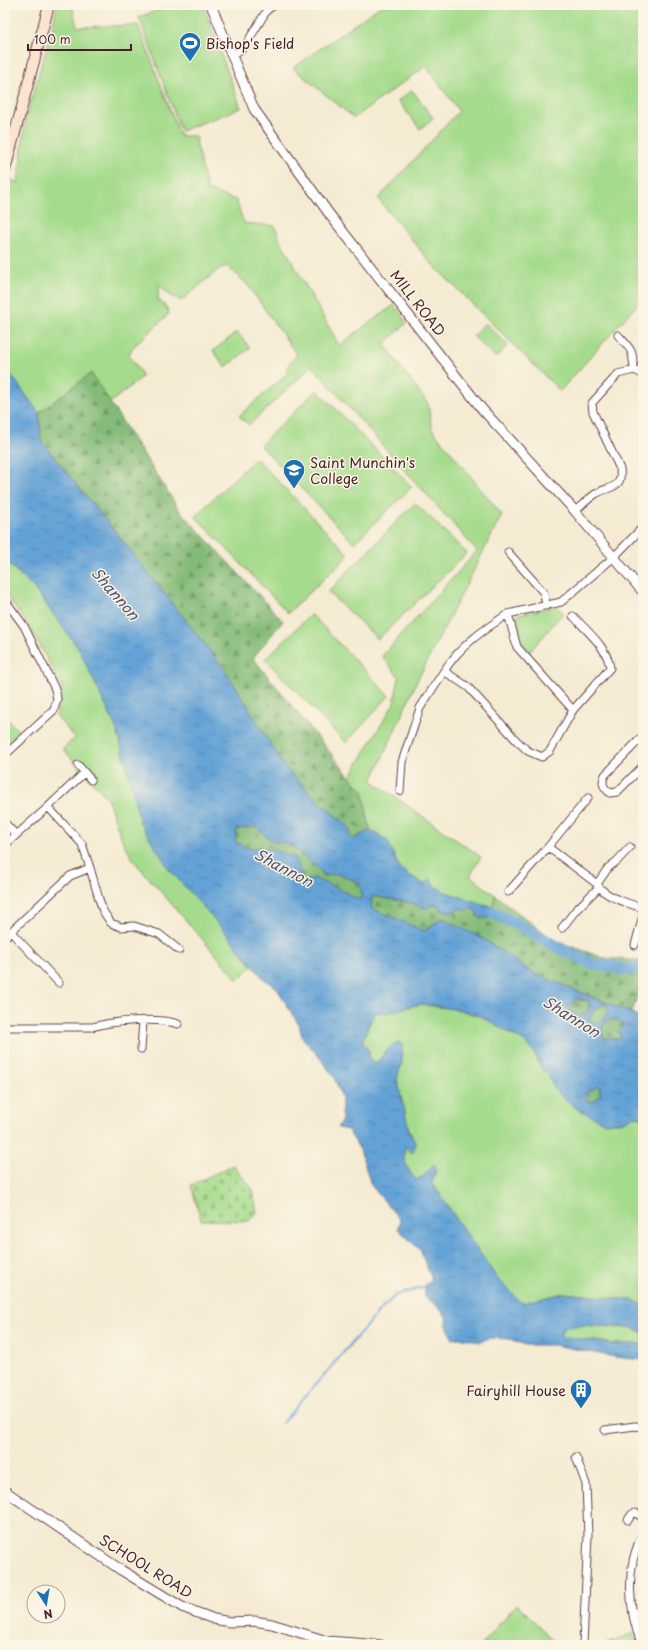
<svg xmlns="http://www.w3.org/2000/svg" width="648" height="1650" font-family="'Playpen Sans',sans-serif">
	<defs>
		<pattern id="forest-firs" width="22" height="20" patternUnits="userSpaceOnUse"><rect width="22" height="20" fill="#84bb78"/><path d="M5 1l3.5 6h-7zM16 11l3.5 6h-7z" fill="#6e9763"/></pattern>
		<pattern id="cemetery-stones" width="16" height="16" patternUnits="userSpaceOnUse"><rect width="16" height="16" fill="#a5db8c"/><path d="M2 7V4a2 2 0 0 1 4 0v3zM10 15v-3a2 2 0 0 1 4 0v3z" fill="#90bc79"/></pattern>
		<pattern id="water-ripples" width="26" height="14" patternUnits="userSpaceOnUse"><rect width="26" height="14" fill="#63a2d6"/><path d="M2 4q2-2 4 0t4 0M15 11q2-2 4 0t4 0" fill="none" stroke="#5483ae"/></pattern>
	</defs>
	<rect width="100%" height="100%" fill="#fcf5e5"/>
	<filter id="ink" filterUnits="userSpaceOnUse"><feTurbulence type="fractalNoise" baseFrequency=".025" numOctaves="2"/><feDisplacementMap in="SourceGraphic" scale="8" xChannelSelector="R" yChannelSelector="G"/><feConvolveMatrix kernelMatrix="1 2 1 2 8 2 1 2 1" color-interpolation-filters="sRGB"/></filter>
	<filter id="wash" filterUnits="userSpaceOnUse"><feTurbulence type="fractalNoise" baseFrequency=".012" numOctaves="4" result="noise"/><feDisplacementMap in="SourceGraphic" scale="16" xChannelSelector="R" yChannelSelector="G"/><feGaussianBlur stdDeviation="0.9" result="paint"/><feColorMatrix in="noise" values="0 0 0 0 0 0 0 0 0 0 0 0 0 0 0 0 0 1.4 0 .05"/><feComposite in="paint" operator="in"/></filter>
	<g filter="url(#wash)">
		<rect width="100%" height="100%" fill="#f5ebd3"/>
		<path fill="#a5db8c" stroke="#787d5c" d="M57,5H72L77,27L138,25L180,136H195L207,190L236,200L244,223L275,226L279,238L339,345L394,305L407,323L384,344L428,404L432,429L502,515L418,679L372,781L481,857L470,876L495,895L493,907L445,892L434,886L424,885L400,869L387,841L370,830L363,791L350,777L394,703L399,677L382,656L477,551L312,366L249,425L239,416L289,372L286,368L297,355L247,284L227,266L219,269L181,301L167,293L159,284L158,299L168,309L169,314L132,348L129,356L143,376L110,403L91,374L39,413L12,376L5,370V192L11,179L18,184L25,121L52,29Z
			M173,5H203L241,108L181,131L139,17Z
			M382,5H643V298L560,391L431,263L378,199L459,111L426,66L354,118L293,68Z
			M412,90L433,118L420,129L398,101Z
			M485,323L508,345L496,358L473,336Z
			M237,332L250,348L226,367L213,351Z
			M317,390L412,487L354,543L260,445Z
			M256,458L349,555L288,613L195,516Z
			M415,503L467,553L378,639L328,592Z
			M5,560L33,587L79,649L117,730L130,779L140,823L252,966L238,980L134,861L123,842L107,798L63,749L75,738L56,716L62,687L29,626L5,594Z
			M557,606L563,613L528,654L513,622V617L520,614Z
			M311,614L389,696L346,743L265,659Z
			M5,716L21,734L5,748Z
			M420,1004L460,1010L482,1017L500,1026L523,1041L534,1052L541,1068L549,1076L555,1090L623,1122L630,1117L640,1116L643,1120V1305L632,1300L564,1293L522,1303L497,1279L432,1183L436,1169L435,1164L422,1177L416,1180C408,1170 401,1160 405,1146L416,1145L409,1130L397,1079L402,1062L398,1042L389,1048L375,1064L370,1061L369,1051L362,1041L371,1020L376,1013L390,1012Z
			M579,1325L634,1328L643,1333L642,1344H614L560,1336L563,1328Z
			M517,1604L558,1645H481Z
			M633,1633L637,1645H605Z"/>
		<path fill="url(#forest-firs)" stroke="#676d52" d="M91,373L180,511L283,621L253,658L350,777L363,791L370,830L353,840L350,836V828L319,802L284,766L226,671L117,534L41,441L39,413Z
			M256,827L272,841L290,844L325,875L339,874L360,883L362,899H355L339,889L303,882L267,848H246L235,841L237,829Z
			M495,895L554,940L604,958L643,961V976L632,1013L533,973L483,939L442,918L424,931L371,908L372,896L412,903L426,908L438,903L471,908L476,911L492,912Z
			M575,999L583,1001L589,1000V1012L578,1016L572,1013L568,1008V1006L574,1004Z
			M603,1004L609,1009L603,1021L595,1023L589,1020L594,1010Z
			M611,1020H616L624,1025L620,1035L621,1038L618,1039L604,1038C600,1030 603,1022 611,1020Z
			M597,1086L600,1087V1095L595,1101H587L582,1093L593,1089Z"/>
		<path fill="url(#cemetery-stones)" stroke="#787d5c" d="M233,1165L253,1190L257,1213L249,1221L201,1220L191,1185Z"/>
		<path fill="url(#water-ripples)" stroke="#566080" fill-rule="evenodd" d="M5,370L12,376L39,413L41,441L117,534L226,671L284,766L319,802L350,828V836L353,839L370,830L387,840L400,869L424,884L430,878L434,886L445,892L493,907L488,918H479L476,911L471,908L467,911L462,908L452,912L441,910L437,903L426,908L412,903L372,896L371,908L424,931L442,918L483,939L533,973L643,1018V1034L642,1037L643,1042L640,1045L641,1048L643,1047V1120L640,1116L630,1117L623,1122L605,1123L577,1109L555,1090L549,1076L541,1068L534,1052L523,1041L482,1017L460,1010L420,1004L390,1012L376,1013L371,1020L362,1041L369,1051L370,1061L375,1064L389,1048L398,1042L402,1044V1062L397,1079L409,1130L416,1145L412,1153L405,1147C401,1160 408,1171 416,1180L422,1177L435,1164L436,1169L432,1183L497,1278L522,1303L564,1293L632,1300L643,1305V1333L634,1328L579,1325L563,1328L560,1336L614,1344H642L643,1343V1360L615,1357L554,1345H525L510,1339L488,1338L481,1342C471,1340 463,1336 453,1339L447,1328L446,1316L434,1303L425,1297V1285L432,1280L420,1250L398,1229L400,1220L371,1185L360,1150L348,1130L338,1128L342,1119V1098L334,1077L319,1057L302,1037L299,1025L276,987L264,979L214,919L169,869L140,823L130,779L117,730L79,649L33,587L5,560ZM256,827L272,841L290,844L325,875L339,874L360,883L362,899L355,898L339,889L313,878L303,882L295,857L267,848H246L235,841L237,829ZM575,999L589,1000V1012L578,1016L572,1013V1011L568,1008V1006L574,1004ZM603,1004L609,1009L603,1021L595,1023L590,1020L594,1010ZM611,1020H616L624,1025L618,1032L621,1038L618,1039L604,1038C600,1030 603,1022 611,1020ZM597,1086L600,1087V1095L595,1101H587L586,1095L583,1093L592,1091Z"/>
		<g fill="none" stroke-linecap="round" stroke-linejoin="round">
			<path stroke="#63a2d6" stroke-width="2" d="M282,1423L383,1307L396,1295L425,1287"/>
			<path stroke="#63a2d6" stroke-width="12" d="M492,912L515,923L563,950L594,964L615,967L622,970L643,968"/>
		</g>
	</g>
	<g filter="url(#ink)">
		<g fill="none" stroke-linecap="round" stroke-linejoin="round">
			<g stroke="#643e44" stroke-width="9">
				<path id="minor" d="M232,56L245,46L267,10L274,5
					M618,335C631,349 633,350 634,370
					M575,511C581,506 587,500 594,495C608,485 623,491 620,469L593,412L592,403L618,374L634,370L643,374
					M508,552L544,593L546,606
					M5,600L24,626L55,689L57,699L54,710L5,755
					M508,614C483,630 460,646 444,671L468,687L517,741L528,751L542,757L550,751L573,710L517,647L508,614L561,602L614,557L643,527
					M573,710L610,668C608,648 587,631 573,616
					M643,736L605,775C601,783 603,787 610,793L617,792L643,766
					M78,765L91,780
					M400,791L402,762L420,708L444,671
					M48,807L84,773
					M5,823L16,835
					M5,845L48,807L82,844L90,868L70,876L5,937
					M548,847L588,798
					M90,868L99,899L103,911L111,923L121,927L134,926L159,934L179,950
					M597,884L608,868L617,861L630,847
					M508,892L548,847L597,884C604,897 630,904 643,908
					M562,928L575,911L599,887
					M11,932L59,983
					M635,945L643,916
					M5,1027H92C113,1021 158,1017 178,1024
					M141,1049L143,1021
					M605,1430L635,1426L643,1427
					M576,1457L586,1484L588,1535L583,1645
					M628,1520L632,1514L636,1513L643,1518
					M633,1613L643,1611
					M642,1645C628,1612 625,1566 643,1534"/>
			</g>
			<g stroke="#643e44" stroke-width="11">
				<path id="tertiary" d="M211,5L254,109L330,215L482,409L575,511L643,592
					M5,1491L121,1570L182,1607L214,1619L230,1622L254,1621L272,1624L327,1641L381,1645"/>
			</g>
			<g stroke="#643e44" stroke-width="12">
				<path id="secondary" d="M5,170L49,5"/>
			</g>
			<use href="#minor" stroke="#fff" stroke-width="7"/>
			<use href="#tertiary" stroke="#fff" stroke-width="9"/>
			<use href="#secondary" stroke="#fce5d0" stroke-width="10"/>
		</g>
	</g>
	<defs>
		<g id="stadium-pin" transform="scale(1.15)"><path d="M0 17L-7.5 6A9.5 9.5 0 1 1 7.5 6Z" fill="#1f6fb2" stroke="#fcf5e5"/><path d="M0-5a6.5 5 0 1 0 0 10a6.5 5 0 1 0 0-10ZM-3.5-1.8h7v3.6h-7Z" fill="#fff"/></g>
		<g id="school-pin" transform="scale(1.15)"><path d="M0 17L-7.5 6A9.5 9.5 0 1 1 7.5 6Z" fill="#1f6fb2" stroke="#fcf5e5"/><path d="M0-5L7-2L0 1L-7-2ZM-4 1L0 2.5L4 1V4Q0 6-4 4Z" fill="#fff"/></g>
		<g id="building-pin" transform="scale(1.15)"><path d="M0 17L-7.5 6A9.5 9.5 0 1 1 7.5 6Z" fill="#1f6fb2" stroke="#fcf5e5"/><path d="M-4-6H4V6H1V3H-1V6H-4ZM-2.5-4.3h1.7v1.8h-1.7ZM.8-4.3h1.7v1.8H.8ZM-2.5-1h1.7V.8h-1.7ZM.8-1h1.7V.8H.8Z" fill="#fff"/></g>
	</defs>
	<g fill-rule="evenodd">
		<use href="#stadium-pin" x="190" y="43"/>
		<use href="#school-pin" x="294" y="470"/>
		<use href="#building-pin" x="581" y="1390"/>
	</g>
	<g text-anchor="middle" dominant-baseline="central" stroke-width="3" stroke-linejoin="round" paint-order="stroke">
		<g font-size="14" fill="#4a1f2b" stroke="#fcf5e5" text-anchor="start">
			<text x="206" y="43">Bishop's Field</text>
			<text x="310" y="462">Saint Munchin's<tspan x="310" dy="16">College</tspan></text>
			<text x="566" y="1390" text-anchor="end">Fairyhill House</text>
		</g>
		<g font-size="14" fill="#4a1f2b" stroke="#fcf5e5">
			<text transform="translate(418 303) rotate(52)">MILL ROAD</text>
			<text transform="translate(146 1566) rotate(32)">SCHOOL ROAD</text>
		</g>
		<g font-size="15" font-style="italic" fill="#54536f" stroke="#fcf5e5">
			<text transform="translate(116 593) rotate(49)">Shannon</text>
			<text transform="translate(284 867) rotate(28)">Shannon</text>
			<text transform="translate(572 1016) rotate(32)">Shannon</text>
		</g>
	</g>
	<rect width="648" height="1650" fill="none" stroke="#fcf5e5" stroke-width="20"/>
	<g transform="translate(46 1604) rotate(168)"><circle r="19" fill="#fcf5e5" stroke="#b59f9b"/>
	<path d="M0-3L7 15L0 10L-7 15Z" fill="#1f6fb2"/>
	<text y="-6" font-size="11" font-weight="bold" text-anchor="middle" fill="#4a1f2b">N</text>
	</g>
	<path d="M28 44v6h103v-6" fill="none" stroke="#4a1f2b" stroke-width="2"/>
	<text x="34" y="44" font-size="12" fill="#4a1f2b" stroke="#fcf5e5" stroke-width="3" paint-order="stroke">100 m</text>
</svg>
